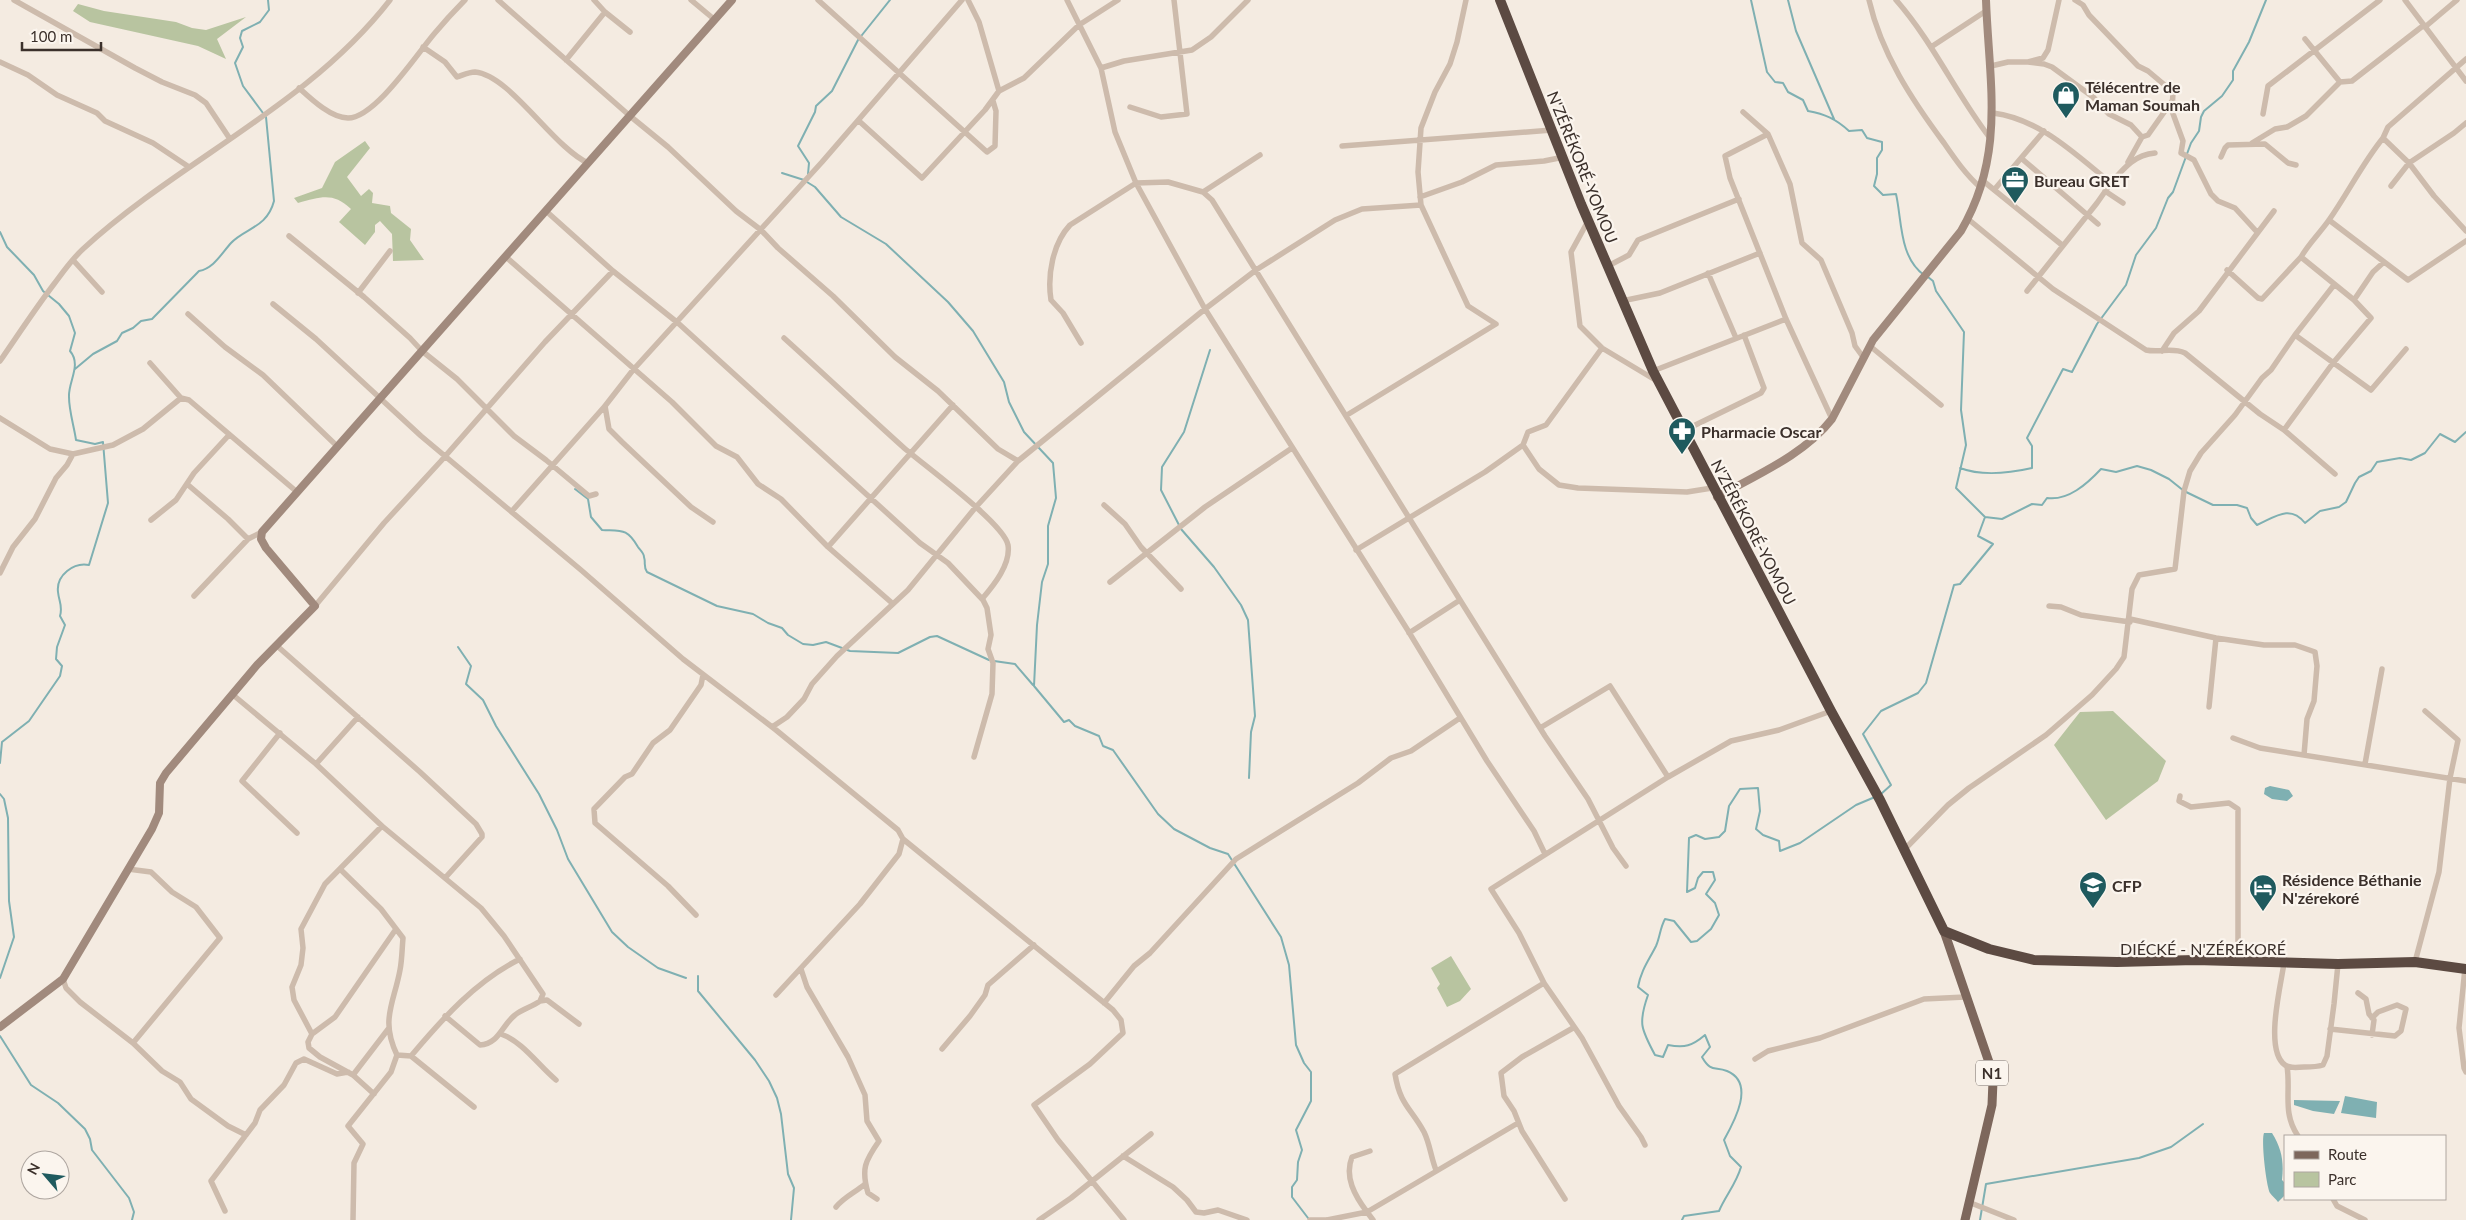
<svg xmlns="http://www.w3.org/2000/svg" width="2466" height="1220" font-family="Lato,sans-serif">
	<rect width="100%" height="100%" fill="#f4ebe1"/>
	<path fill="#b8c4a0" d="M78,4L104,11L176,22L192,28L206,30L246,17L217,39L226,59L198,46L90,22L73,11Z
		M365,141L370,148L347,177L361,196L369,189L373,193L372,203L390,206L391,213L411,229L410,240L424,260L393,261L392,234L380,221L375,225V232L365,245L339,222L351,209C333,192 321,197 298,203L294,198L322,188L335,162Z
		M2113,711L2166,761L2158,781L2106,820L2054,745L2080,712Z
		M1451,956L1471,989L1460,1001L1447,1007L1437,988L1440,984L1431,968Z"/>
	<path fill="#7fb0b2" d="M2270,786L2289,790L2293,796L2287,801L2272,799L2264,794L2265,788Z
		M2345,1096L2377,1102L2376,1118L2341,1113Z
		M2294,1100L2340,1101L2334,1114L2313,1111L2294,1105Z
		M2264,1133H2272C2282,1149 2284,1162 2282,1180L2285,1183V1195L2278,1202C2276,1199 2272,1196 2270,1193C2266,1185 2261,1140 2264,1133Z"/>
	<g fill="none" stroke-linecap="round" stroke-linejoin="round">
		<path stroke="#7fb0b2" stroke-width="2" d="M1751,0L1767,72L1775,82L1783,83L1788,92L1803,100L1808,111C1825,114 1836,119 1849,131L1862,130L1867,138L1882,142V150L1877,158V174L1874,186L1883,195L1896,194C1902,220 1899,257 1924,275
			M1788,0L1796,31L1834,119
			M263,113L243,86L235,63L243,47L240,38L242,31L260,22L269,10L268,0
			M782,173L804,180
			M808,174L809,163L798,146L815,112L816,106L832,91L858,40L890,0
			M807,182L815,187L841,217L886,244L948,302L973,331L1004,382L1009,402L1024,432L1053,463L1056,498L1048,526V564L1042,582L1037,625L1034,686L1064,722L1069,720L1075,726L1099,736L1103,746L1113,750L1158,814L1174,829L1210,848L1228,854L1281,937L1289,965L1296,1045L1304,1063L1311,1072V1101L1296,1130L1302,1150L1298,1162L1297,1180L1292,1187V1197L1308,1218
			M0,232L7,247L34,275L43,291L59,304L69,316L75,333L70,351C82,365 68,382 69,397C69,411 74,426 76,440L95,444L103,442L108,503L89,565C74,562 56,575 58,592C59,602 63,606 60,616L65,625L57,647L56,659L62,666L60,676L29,721L2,742L0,763
			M75,369L93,354L117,341L122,333L133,328L141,321L152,319L199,271C214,268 221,254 231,243C245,228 267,228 274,201L266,117
			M1960,468C1981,476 2010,473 2032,468V446L2027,438L2063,369L2072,372L2097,324L2126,285L2136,255L2156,228L2168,198L2173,192L2191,143L2199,131L2201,117L2204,111L2222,96L2233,80V71L2249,42L2266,0
			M575,489L588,499L591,517L602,530C622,531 627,528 638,547C640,550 644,553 644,557C646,563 643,566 647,572L717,606L753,614L768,623L782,628L788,635L803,644L813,645L826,642L850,651L898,653L930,637L937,636L989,660
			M1985,517L2002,519L2032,504L2042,505L2047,498C2068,501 2087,484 2101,469L2116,472L2137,466L2151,470L2169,479L2184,491L2213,505H2237L2247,508L2251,518L2257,525C2275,517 2290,504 2305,523L2320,511L2339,507L2346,502L2355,483L2359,477L2371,471L2377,462L2400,458L2411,460L2425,453L2440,434L2455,442L2466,432
			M1179,525L1161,490L1162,467L1184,432L1210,350
			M1181,529L1214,567L1241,605L1248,620L1255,716L1251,732L1249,778
			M458,647L471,666L466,684L483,700L496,726L539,794L557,830L568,859L612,932L628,947L658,968L686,978
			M994,661L1015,664L1033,685
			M0,794L4,799L8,818L9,901L14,937L0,978
			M1881,794L1891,785L1863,734L1881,711L1918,693L1926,683L1954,585L1960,584L1993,544L1978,536L1985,517L1956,488L1966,445L1961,410L1964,332L1936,291L1933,281L1928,277
			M698,976V991L755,1060L769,1081L777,1098L781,1114L788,1174L794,1188L791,1220
			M0,1036L31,1085L58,1103L85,1129L90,1139L92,1150L129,1198L134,1212L132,1220
			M1682,1220L1684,1216L1719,1211C1726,1195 1736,1184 1741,1167L1730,1156L1724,1140C1734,1122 1756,1083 1727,1071C1715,1066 1711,1073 1702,1057L1710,1047L1705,1035C1692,1046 1685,1048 1668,1045L1663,1057L1655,1055C1641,1029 1638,1023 1648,995L1638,987C1641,970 1649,960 1656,946C1660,937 1660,928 1665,919L1674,921L1691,942L1697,941L1711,929L1719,915L1715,903L1706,894L1715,880L1713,872H1703L1698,878L1695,888L1687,892L1689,838L1696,835L1705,839L1719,837L1725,831L1729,806L1740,789L1758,788L1760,811L1756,829L1763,835L1779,841L1780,851L1800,843L1856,805L1875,797
			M1980,1220L1986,1184L2139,1158L2171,1147L2203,1124"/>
		<path stroke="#cdbbac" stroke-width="5.5" d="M14,0L135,68L162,82L195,95L206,103L230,139
			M498,0L630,116L668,147L736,211L761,230L778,248L833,296L895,357L938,391L998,449L1018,461
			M691,0L715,20
			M818,0L987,152L995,146L996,111L993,101
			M968,0L979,22L999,91
			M1067,0L1101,68L1115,132L1136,183L1205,309L1407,629L1487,761L1534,831L1545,854
			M1869,0C1881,53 1912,100 1944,143C1955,159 1966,175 1981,188
			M1896,0C1933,42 1956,94 1990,138
			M2075,0L2083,5L2089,15L2138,66L2148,71L2173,92L2172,111L2183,141L2181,153L2194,160L2211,194L2218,201L2235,208L2257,232
			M2405,0L2466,81
			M605,12L630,32
			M2425,27L2457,0
			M2305,39L2340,82L2352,81L2424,25
			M423,47L445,62L457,77C463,75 469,72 475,72C510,75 553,147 588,163
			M1931,47L1986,11
			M566,60L605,12L594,0
			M0,62L28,75L57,95L97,113L105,121L153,143L189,167
			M2028,62L2044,64L2052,67L2093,97L2109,114L2131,125L2142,137L2128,162
			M1991,66L2008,62H2028L2043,58L2048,50L2059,0
			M1101,68L1124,61L1192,50L1211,37L1248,0
			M299,88C311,99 331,118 348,118C375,118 417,54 434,34C444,22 454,11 465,0
			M1130,107L1161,117L1187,114L1174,0
			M1743,112L1768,134L1790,184L1802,243L1821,260L1852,333L1855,346L1863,357
			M1993,113C2040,119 2075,154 2111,183L2097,203L2027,291
			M2263,114L2268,86L2380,0
			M859,121L922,178L985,110L999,91L1024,78L1079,25L1118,0
			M1768,134L1725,156L1730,178L1786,319L1832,419
			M2142,137L2148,135L2172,101
			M2383,138L2388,127L2466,59
			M2252,143L2275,129L2287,127L2306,116L2340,82
			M1342,146L1552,130
			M2221,157L2225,148L2228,145L2265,144L2288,163L2296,165
			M2021,158L2098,224
			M1982,180L2062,245
			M2111,183C2124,168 2134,155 2155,153
			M2391,186L2409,163L2454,133L2466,123
			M1994,190L2044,131
			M2105,191L2123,203
			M1203,192L1260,155
			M1420,197L1462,182L1496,165L1544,161L1564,157
			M546,211L613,271L678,323L920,543L948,563L983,600L987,608L991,635L988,649L993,663L992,694L974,757
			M1968,219L2053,289L2146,350C2159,353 2172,347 2185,353L2260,414L2284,430L2335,474
			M2329,220L2408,280L2466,241
			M1588,221L1571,252L1580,326L1602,348L1657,381
			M289,236L364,297L410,338L422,351L457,379L514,436L546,460L589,496L596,494
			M506,257L672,402L716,446L737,457L758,484L781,499L828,547L892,603
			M73,260L102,292
			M1608,266L1629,255L1638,240L1739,199
			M2227,270L2258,298L2262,299L2301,257
			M1708,273L1736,338
			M358,293L390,251
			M2354,300L2373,272L2384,262
			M1622,301L1660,293L1760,253
			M273,304L316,339L421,436L581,570L683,659L776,730L898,830L903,839L1113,1010L1121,1020L1123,1033L1090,1064L1034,1105L1058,1140L1124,1220
			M188,314L225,347L263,375L338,447
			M2295,335L2371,390L2406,349
			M784,338C824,374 863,411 903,447C922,464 1004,523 1008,545C1011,564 994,585 982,599
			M1081,343L1063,313L1051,300C1047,275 1053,243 1070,225L1136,183L1168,182L1203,192L1212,200L1460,600L1545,736L1588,799L1613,848L1626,866
			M1870,346L1941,405
			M2162,351L2174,333L2199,311L2274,211
			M0,361C18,335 35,309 54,284C63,272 72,259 83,249C180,160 308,106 390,0
			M150,363L181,398L189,400L297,492
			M1653,371L1786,319
			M605,406L609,429L622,442L691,507L713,522
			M1347,415L1496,324L1468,306L1421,205L1418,172L1421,128L1435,92L1450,64L1457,42L1466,0
			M0,418L50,449L73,454L113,445L143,429L181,398
			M2284,430L2333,363L2371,318L2354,300L2301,257C2309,243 2320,233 2329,220C2348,193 2362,164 2383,138L2409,163L2434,196L2466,231
			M1683,431L1761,393L1764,388L1744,335
			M1523,445L1539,469L1559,485L1578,488L1687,492L1712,488
			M187,484L228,519L248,539
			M1104,505L1125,524L1141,547L1181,589
			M512,511L605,406L633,370L822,162L962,0
			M151,520L176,500L194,473L229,435
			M828,547L953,405
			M1356,550L1485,472L1523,445L1528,432L1546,425L1602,348
			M0,573L13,547L35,519L56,478L67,465L73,454
			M1110,582L1205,507L1292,448
			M194,596L248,539L262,532
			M315,606L384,523L441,461L545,342L613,271
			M2049,606L2061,607L2081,615L2130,622
			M2130,619L2216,638L2264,645H2295L2315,652L2317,666L2314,701L2307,719L2304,755
			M1409,633L1460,600
			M276,645L420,772L476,824L482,834V837L445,878
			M232,694L316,764L382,826L481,908L504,936L543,994L540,1001C532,1007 522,1009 515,1015C502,1025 499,1044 480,1045L445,1016
			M2209,707L2216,638
			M772,727L787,717L804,699L812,684L837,656L908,590L975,508L1018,461L1205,309L1256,270L1335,220L1362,209L1421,205
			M1540,728L1610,686L1668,777
			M280,733L242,781L297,833
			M2233,738L2260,748L2466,781
			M316,764L358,717
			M2365,764L2382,669
			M2180,796L2179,801L2191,807L2229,803L2238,809V960
			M1905,849L1948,805L1969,788L2046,735L2092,695L2116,669L2124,657L2132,589L2139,575L2175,569L2184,491L2190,471L2201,453L2235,415L2262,378L2271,370L2295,335L2334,285
			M128,869L151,872L172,892L196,907L220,938L133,1043
			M340,869L381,909L403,938C402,949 402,960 400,970C394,1003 380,1020 397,1055L391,1072L348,1126L363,1144L354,1163L353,1220
			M696,915L668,886L595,823L594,809L625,777L632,774L653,743L670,730L701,685L703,675
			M2415,962L2439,872L2450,778L2458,740L2425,711
			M2284,963C2281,985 2264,1050 2285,1065C2290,1069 2298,1067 2304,1067C2310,1067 2317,1067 2323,1065L2327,1056L2334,1004L2338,964
			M2465,968L2459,1028L2464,1068L2466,1072
			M801,969L807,987L848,1057L865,1095L867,1121L879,1141C865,1161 861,1169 868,1193L877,1199
			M63,979L66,988L80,1002L133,1043L162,1071L180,1082L191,1099L228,1126L246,1135
			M2358,993L2366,999L2369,1014L2374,1020L2372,1035
			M776,995L860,904L899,854L903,839
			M540,1001L547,1000L579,1024
			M1104,1003L1134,966L1150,953L1236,859L1358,783L1391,758L1411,751L1460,718
			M2330,1029L2395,1036L2401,1031L2406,1009L2397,1005L2378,1012L2372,1018
			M312,1034L294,1000L292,987L301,965L303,948L301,929L325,884L382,826
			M501,1034C523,1042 538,1065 556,1080
			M942,1049L970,1016L985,995L988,985L1034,945
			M397,1055L411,1056L474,1107
			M411,1056C443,1018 476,981 520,959
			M1755,1059L1768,1051L1820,1038L1924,999L1965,997
			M2287,1066C2291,1091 2282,1113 2298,1136
			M353,1075L389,1028
			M374,1094L353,1075L320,1057L309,1048L308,1042L312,1034L335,1017L396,929
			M1645,1145L1641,1137L1619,1106L1582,1038L1544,983L1519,933L1491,889L1668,777L1731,741L1779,730L1831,711
			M1123,1156L1173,1187L1187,1200L1196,1212L1204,1213L1218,1210L1247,1220
			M1436,1170C1431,1158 1430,1144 1424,1132C1411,1108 1400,1105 1395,1074L1544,983
			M1565,1199L1522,1131L1514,1111L1504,1096L1501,1073L1522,1057L1573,1028
			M2333,1199L2337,1206L2365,1220
			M1971,1203L2014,1220
			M836,1207C844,1197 856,1192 865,1184
			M225,1211L211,1181L255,1123L260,1110L284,1085L296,1063L304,1059L337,1074L348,1072
			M1039,1220L1071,1198L1151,1134
			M1310,1220H1326
			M1327,1220L1367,1212C1355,1196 1344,1177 1352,1157L1370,1151
			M1373,1220L1367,1212L1518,1123"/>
		<path stroke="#a18a7d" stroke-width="8" d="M1717,497C1756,475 1804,455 1832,419L1873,340L1961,231C2006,154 1989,83 1986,0
			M0,1027L63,979L152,829L159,813L160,783L166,773L257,665L315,606L266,548L261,539L262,532L732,0"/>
		<path stroke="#7d675c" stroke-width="9" d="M1944,931L1991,1068L1993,1081L1992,1105L1965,1220"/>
		<path stroke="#5c4a42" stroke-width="10" d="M1500,0L1581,204L1653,371L1831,711L1880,800L1944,931L1989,949L2034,960L2117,962L2195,960L2338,964L2415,962L2466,969"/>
	</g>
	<defs>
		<g id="shop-pin" transform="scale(1.4375)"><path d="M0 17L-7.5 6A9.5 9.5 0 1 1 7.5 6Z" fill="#1f5a5e" stroke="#fbf5ee"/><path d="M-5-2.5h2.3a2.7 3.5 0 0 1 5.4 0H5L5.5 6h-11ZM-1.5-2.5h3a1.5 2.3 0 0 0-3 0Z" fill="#fff"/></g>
		<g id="office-pin" transform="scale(1.4375)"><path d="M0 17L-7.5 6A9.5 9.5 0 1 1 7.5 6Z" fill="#1f5a5e" stroke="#fbf5ee"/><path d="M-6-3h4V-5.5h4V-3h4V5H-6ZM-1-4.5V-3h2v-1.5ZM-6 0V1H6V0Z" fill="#fff"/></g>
		<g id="pharmacy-pin" transform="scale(1.4375)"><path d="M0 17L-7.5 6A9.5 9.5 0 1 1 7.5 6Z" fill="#1f5a5e" stroke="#fbf5ee"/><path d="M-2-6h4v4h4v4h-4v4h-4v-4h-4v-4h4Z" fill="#fff"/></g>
		<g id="school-pin" transform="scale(1.4375)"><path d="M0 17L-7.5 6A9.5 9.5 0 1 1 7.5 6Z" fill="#1f5a5e" stroke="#fbf5ee"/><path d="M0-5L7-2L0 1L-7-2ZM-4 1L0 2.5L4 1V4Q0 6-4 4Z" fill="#fff"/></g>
		<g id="hotel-pin" transform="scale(1.4375)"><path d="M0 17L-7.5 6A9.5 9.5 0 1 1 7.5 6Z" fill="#1f5a5e" stroke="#fbf5ee"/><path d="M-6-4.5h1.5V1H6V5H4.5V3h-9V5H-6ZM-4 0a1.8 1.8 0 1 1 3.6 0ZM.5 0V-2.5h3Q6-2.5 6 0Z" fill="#fff"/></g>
	</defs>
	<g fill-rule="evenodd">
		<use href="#shop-pin" x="2066" y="95"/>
		<use href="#office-pin" x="2015" y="180"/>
		<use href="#pharmacy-pin" x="1682" y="431"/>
		<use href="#school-pin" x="2093" y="885"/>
		<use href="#hotel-pin" x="2263" y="888"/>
	</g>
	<g text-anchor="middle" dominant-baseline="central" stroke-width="4.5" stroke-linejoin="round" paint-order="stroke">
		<rect fill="#fbf5ee" stroke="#756b66" stroke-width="1" x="1976" y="1060.5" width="32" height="25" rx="4"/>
		<g font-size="15" font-weight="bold" fill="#3b302b">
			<text x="1992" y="1073">N1</text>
		</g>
		<g font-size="16" font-weight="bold" fill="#3b302b" stroke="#fbf5ee" text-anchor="start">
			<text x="2085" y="86">Télécentre de<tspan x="2085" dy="18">Maman Soumah</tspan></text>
			<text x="2034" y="180">Bureau GRET</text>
			<text x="1701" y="431">Pharmacie Oscar</text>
			<text x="2282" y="879">Résidence Béthanie<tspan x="2282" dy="18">N'zérekoré</tspan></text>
			<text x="2112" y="885">CFP</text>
		</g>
		<g font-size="16" fill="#3b302b" stroke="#fbf5ee">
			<text transform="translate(1583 167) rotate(68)">N'ZÉRÉKORÉ-YOMOU</text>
			<text transform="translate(1754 532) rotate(62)">N'ZÉRÉKORÉ-YOMOU</text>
			<text x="2203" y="948">DIÉCKÉ - N'ZÉRÉKORÉ</text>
		</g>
	</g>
	<rect x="2284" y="1135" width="162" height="65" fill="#fbf5ee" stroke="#aea6a0"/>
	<rect x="2294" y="1151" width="25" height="8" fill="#7d675c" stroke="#aea6a0"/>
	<text x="2328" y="1160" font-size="15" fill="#3b302b">Route</text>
	<rect x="2294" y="1172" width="25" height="15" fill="#b8c4a0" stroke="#aea6a0"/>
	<text x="2328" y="1185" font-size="15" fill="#3b302b">Parc</text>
	<g transform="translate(45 1175) rotate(298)"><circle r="24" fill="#fbf5ee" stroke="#aea6a0"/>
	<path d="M0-4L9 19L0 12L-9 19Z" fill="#1f5a5e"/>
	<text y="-8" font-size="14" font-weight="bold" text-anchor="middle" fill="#3b302b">N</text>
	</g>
	<path d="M22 42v8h79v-8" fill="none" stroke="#3b302b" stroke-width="2.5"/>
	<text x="30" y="42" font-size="15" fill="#3b302b" stroke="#fbf5ee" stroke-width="4" paint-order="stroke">100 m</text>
</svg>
